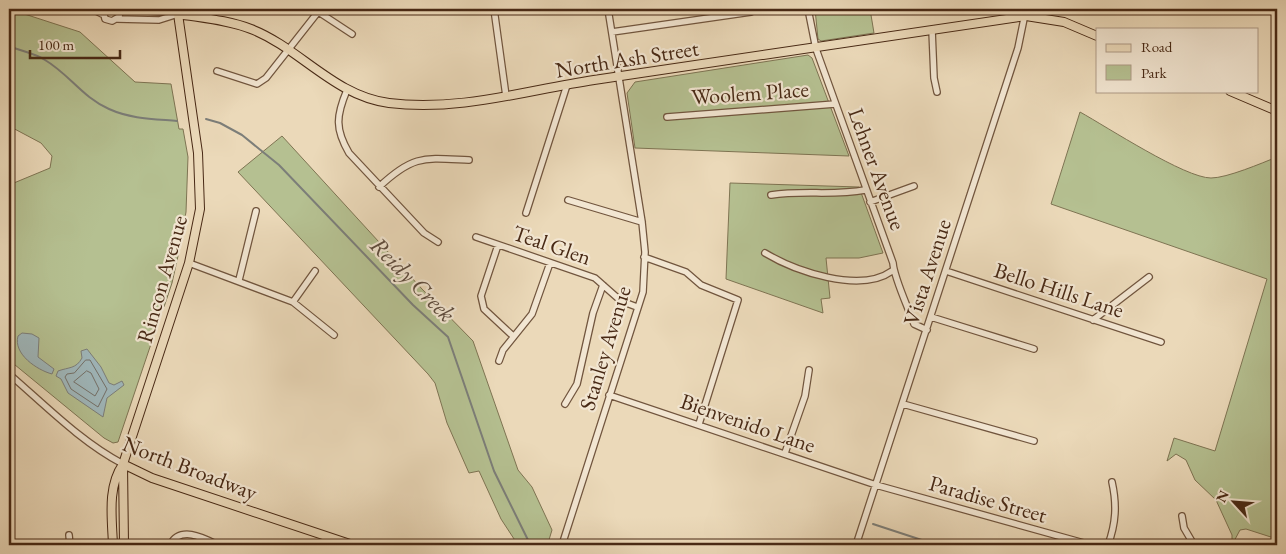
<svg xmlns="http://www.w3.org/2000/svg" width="1286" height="554" font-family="'EB Garamond',serif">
	<rect width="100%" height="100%" fill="#ebd9b9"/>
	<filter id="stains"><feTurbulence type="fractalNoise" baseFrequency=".004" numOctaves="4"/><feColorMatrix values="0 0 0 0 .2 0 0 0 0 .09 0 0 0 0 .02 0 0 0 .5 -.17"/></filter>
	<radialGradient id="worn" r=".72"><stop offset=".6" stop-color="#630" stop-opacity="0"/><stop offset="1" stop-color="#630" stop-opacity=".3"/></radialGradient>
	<path fill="#b5c091" stroke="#7e7453" d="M9,9L80,32L135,82L171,84L179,129H183L188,157L186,212L178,256L172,283L164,307L159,312L152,341L118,442L113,443L104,438L9,360V185L50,168L52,156L41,143L9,126Z
		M815,9H870L874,33L821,41L818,39Z
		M808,55L812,58L849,156L635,148L627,93L635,82Z
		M1080,112C1107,127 1185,178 1211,178C1227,178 1262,163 1277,157V539L1246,529L1240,530L1232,545V535L1216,500L1195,480L1186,460L1176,454L1167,461L1174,438L1215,451L1267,279L1051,204Z
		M282,136L422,289L473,341L518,470L532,487L552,530L548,543L549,545H518L501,519L479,471L469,473L447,423L435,383L428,374L238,172Z
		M730,183L859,187L883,253L859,258H826L830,298L821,299L823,313L726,279Z"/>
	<path fill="#9fb7bb" stroke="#7c7e79" d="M22,333L32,334L39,338L38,357L54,369L52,374C37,370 13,354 18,336Z
		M87,349L101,367L109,383L114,385L122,381L124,385L107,398L103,417L68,393L61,379L56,376L58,371C69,367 76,369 82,358L81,351Z"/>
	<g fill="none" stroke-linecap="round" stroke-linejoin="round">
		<path stroke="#747068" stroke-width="1" d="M86,360H90L107,389L98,407L71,389L65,377L67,374L74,373Z
			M87,371L91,373L99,389L95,396L74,382Z"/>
		<path stroke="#7c7e79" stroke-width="2" d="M9,46C20,51 35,53 45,60C69,74 83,98 109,109C131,119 154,119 177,121
			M206,119L220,123L242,135L279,165L413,305L448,337L494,471L528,540L534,545
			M873,524L937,545"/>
		<g stroke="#71553e" stroke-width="8">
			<path id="minor" d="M92,9L102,14
				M103,9L105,19L112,21L119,17L120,9
				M120,9L176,13
				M314,9L352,34
				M494,9L506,96
				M808,9L816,49L893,263C894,278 908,307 914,324L927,330
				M117,19L159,20L178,14
				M932,30L934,78L937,92
				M612,32L751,12
				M217,71L257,84L266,78L318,12
				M347,90C336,116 335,129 349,153L424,233L438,242
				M667,117L835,104
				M379,187C414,154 425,158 469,160
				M771,195C803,190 834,196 865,190
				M568,200L642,222
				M870,202L914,186
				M526,213L567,85
				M476,237L595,278L621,301L637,307
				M498,245L481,296L484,309L513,336
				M765,253C795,271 860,294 892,271
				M644,257L686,272L701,285L738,300L699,424
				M189,263L293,302L334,335
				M946,271L1161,342
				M239,280L256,211
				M293,302L315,271
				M931,317L1034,349
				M1093,320L1149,277
				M499,361L503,350L532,314L550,263
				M9,374C45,405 81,442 123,464
				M609,395L876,485L1091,545
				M565,404L577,384L593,313L603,285
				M903,404L1034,441
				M785,453L805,396L809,370
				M1182,516L1184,528L1194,545
				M69,535L70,545
				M170,545C180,525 204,538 218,545
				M562,545L643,292L645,252L642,222L608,9
				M856,545L1018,48L1026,9
				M1108,545C1116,523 1117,505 1112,482"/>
		</g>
		<g stroke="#482915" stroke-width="10">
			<path id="major" d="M1230,91L1277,111
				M123,464L152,478L353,545
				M123,464L124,545
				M113,545C112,518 107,487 123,464L189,263L200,209L198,153L178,14C202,18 228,20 251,29C300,48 334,96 389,103C459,112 527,90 594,80C738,58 882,37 1026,16L1064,22L1097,36"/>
		</g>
		<use href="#minor" stroke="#f2e6d2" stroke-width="5.5"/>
		<use href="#major" stroke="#ebd9b9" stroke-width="8"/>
	</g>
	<g text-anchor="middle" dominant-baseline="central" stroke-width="4.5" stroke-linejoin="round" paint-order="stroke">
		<g font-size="22" fill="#482915" stroke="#f2e6d2">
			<text transform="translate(627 59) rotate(-9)">North Ash Street</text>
			<text transform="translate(750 93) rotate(-4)">Woolem Place</text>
			<text transform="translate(877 169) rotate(70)">Lehner Avenue</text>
			<text transform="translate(552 245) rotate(19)">Teal Glen</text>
			<text transform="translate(927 272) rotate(-72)">Vista Avenue</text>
			<text transform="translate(162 279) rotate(-74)">Rincon Avenue</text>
			<text transform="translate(1059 290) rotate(18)">Bello Hills Lane</text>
			<text transform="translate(605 348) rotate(-73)">Stanley Avenue</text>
			<text transform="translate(748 423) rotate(19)">Bienvenido Lane</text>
			<text transform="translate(190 468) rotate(21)">North Broadway</text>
			<text transform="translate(988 499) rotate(16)">Paradise Street</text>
		</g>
		<g font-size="24" font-style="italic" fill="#5e4c3e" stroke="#f2e6d2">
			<text transform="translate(413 279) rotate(45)">Reidy Creek</text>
		</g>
	</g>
	<rect width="1286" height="554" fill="none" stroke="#ebd9b9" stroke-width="30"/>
	<rect x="10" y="10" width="1266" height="534" fill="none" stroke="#482915" stroke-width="2.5"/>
	<rect x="15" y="15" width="1256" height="524" fill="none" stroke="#482915"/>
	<rect x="1096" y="28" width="162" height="65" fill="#f2e6d2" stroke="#ae9a86"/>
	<rect x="1106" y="44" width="25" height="8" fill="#ebd9b9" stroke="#ae9a86"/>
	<text x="1141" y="52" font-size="15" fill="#482915">Road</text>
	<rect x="1106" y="65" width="25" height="15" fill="#b5c091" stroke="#ae9a86"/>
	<text x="1141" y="78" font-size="15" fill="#482915">Park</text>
	<g transform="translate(1234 502) rotate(296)" stroke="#f2e6d2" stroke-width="4" paint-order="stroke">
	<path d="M0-4L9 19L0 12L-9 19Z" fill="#482915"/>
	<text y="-8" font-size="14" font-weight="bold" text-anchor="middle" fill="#482915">N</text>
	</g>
	<path d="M30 50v8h90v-8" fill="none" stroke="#482915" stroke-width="2.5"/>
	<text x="38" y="50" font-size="15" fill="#482915" stroke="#f2e6d2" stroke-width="4" paint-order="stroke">100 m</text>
	<rect width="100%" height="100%" filter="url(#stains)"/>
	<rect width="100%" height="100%" fill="url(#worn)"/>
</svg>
